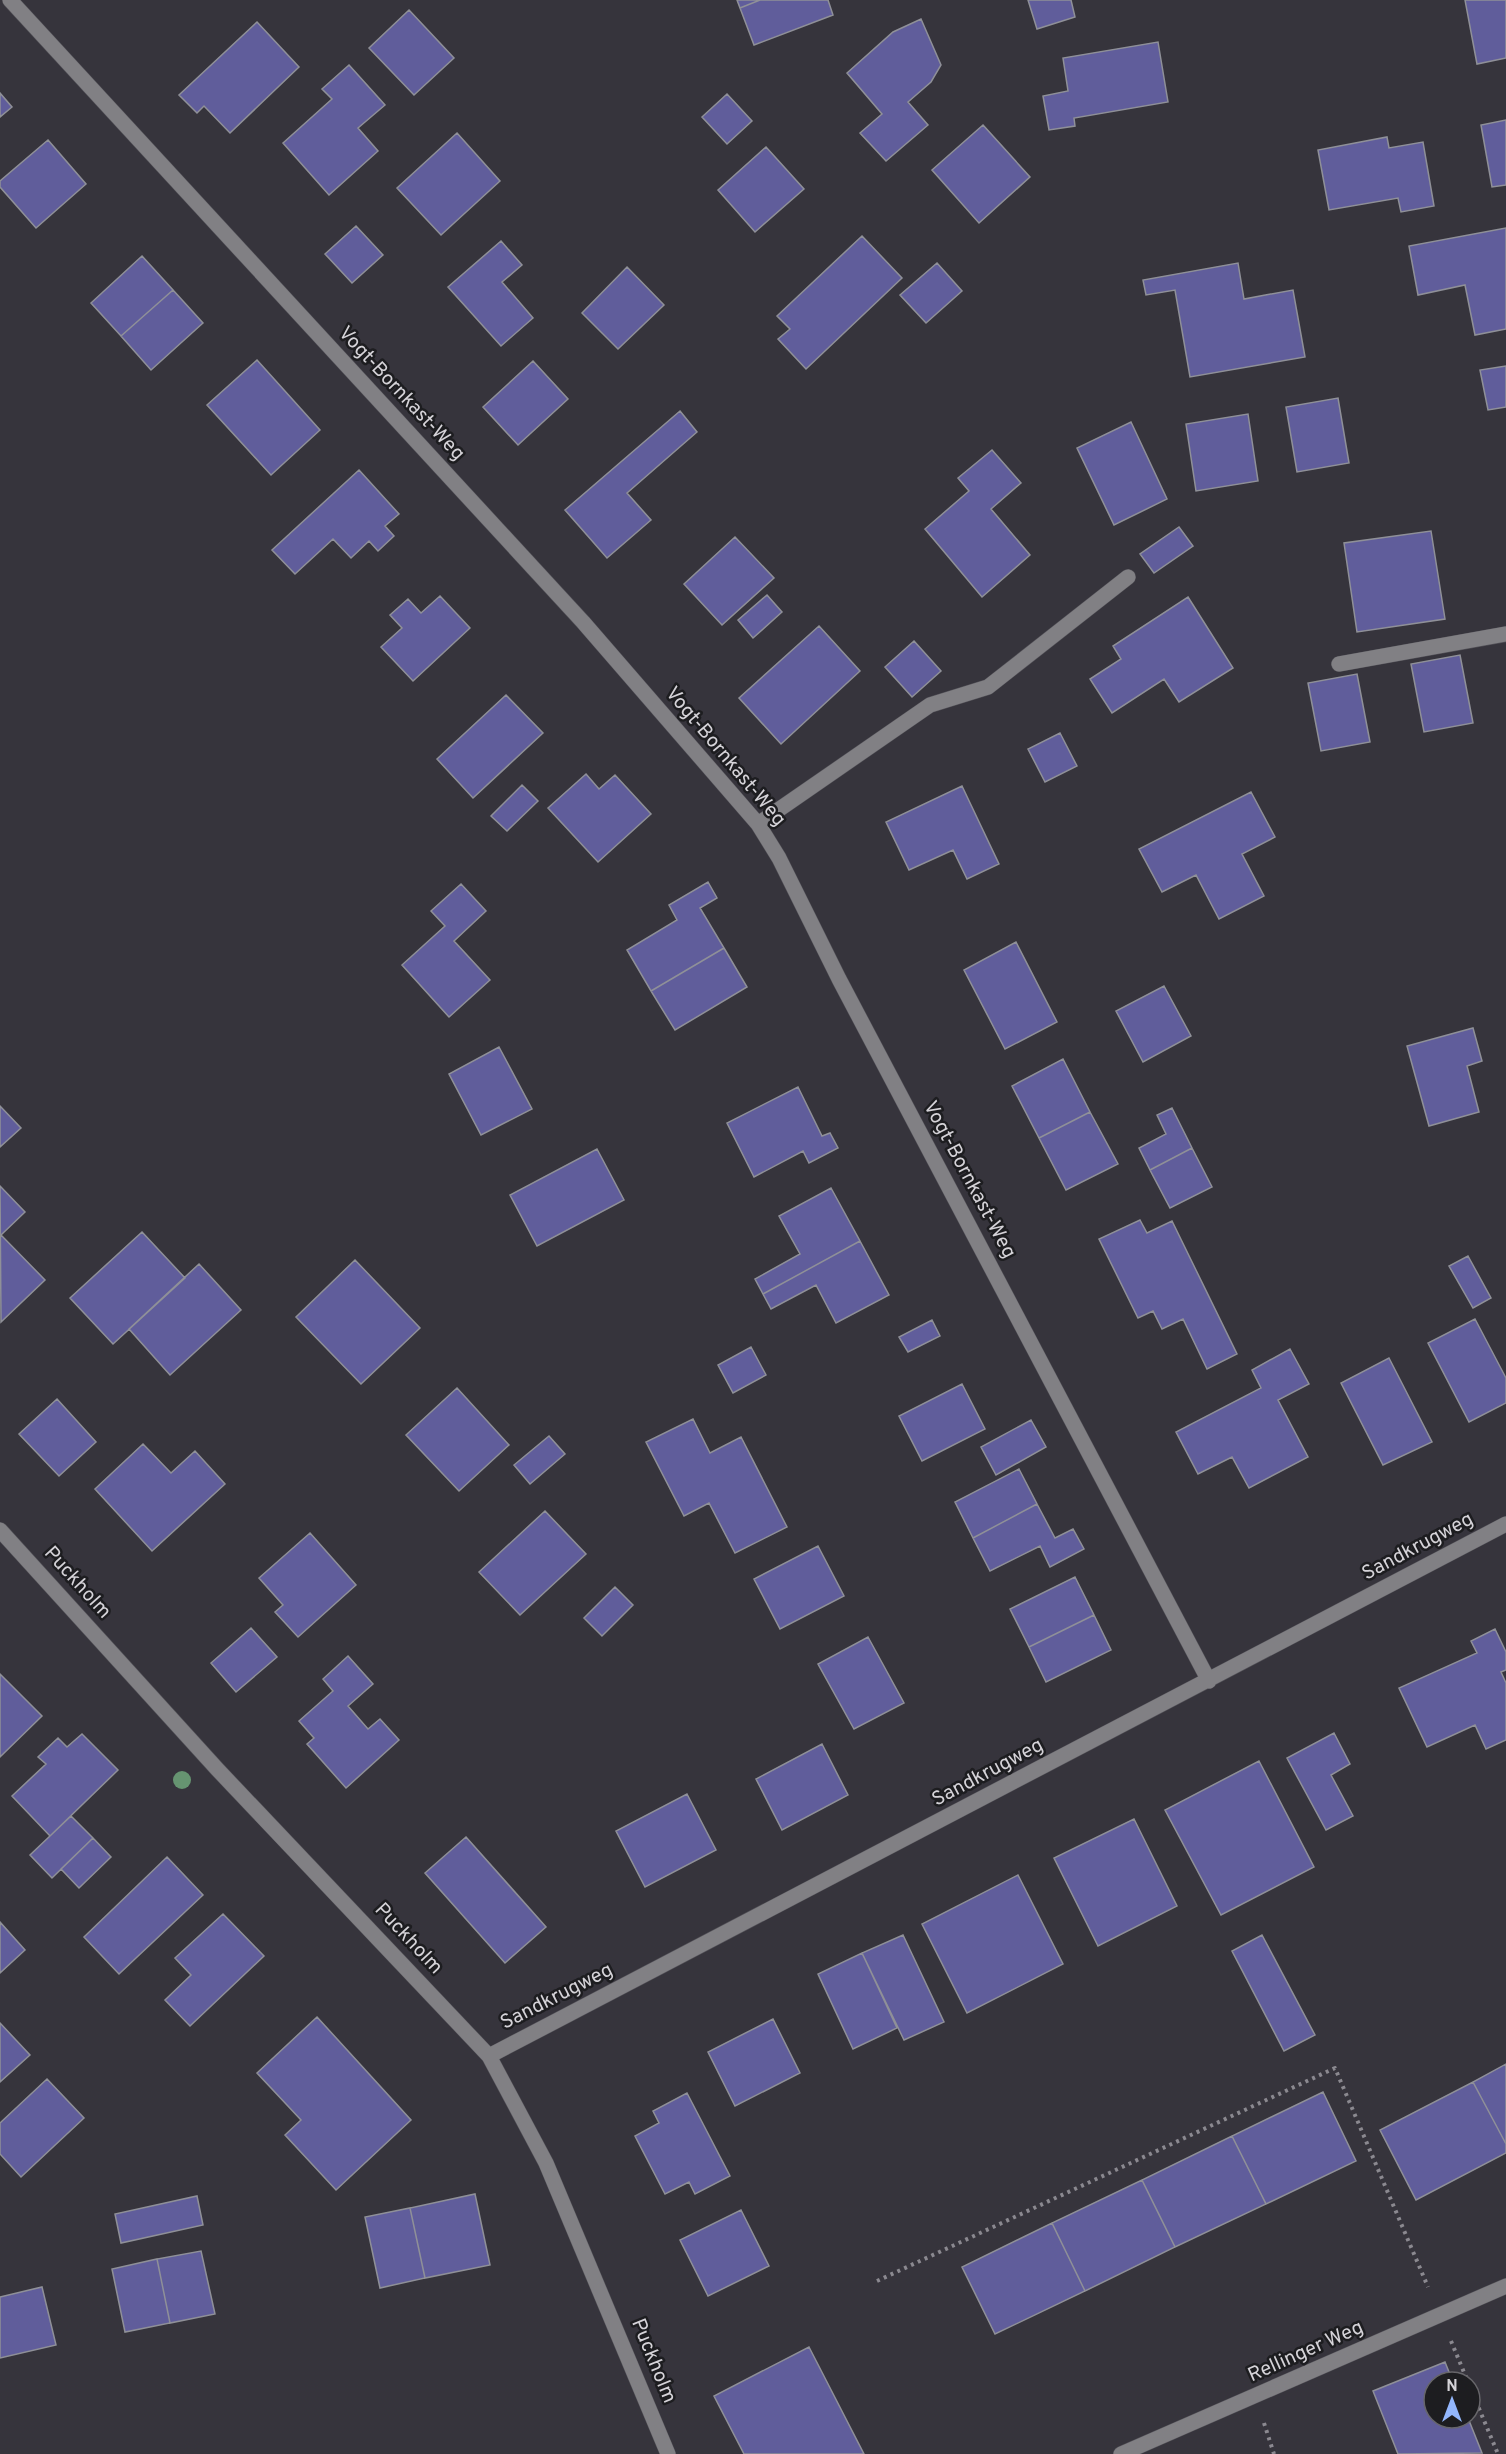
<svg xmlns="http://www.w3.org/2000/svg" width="1506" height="2454" font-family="Overpass,sans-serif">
	<rect width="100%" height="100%" fill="#36343c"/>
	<path fill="#605d9b" stroke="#8f9098" stroke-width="1.5" d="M737,0H760L740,8Z
		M760,0H828L833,15L754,45L740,8Z
		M1028,0H1071L1075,17L1037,29Z
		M1465,0H1506V58L1477,64Z
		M409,10L454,58L414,95L369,48Z
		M921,19L941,65L931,82L908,102L928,125L886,161L860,133L882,114L847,73L893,32Z
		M257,22L299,67L230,133L204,106L197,113L179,95Z
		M1158,42L1168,102L1074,118L1075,126L1049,130L1043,96L1068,91L1063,58Z
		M349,65L385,105L358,128L378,151L329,195L283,143L332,99L322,89Z
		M0,93L12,107L0,117Z
		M727,94L752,121L727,144L702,117Z
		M1506,120V185L1492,187L1481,125Z
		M983,125L1030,177L979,223L932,170Z
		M457,133L500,181L441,235L397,188Z
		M1387,137L1389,148L1423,142L1434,206L1401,212L1398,198L1329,210L1318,150Z
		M48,140L86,184L36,228L0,187V181Z
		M766,147L804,189L755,232L718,190Z
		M356,226L383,255L352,283L325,254Z
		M1506,228V329L1475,335L1465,285L1418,295L1409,246Z
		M862,236L902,278L806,369L778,339L790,329L777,316Z
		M501,241L522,265L502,282L533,318L501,346L448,287Z
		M142,256L173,290L121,336L91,303Z
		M937,263L962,291L926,323L900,295Z
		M1238,263L1244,299L1293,290L1305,357L1190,377L1175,290L1146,295L1143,280Z
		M627,267L664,305L618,349L582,313Z
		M173,290L203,323L151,370L121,336Z
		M257,360L320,430L271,475L207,405Z
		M533,361L568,399L518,445L483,407Z
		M1506,366V407L1488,410L1480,370Z
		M1338,398L1349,463L1297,472L1286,407Z
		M680,411L697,432L627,493L651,520L607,558L565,510Z
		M1248,414L1258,481L1196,491L1186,424Z
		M1131,422L1167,499L1114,525L1077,448Z
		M992,450L1021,483L991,509L1030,555L982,597L925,529L969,491L958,478Z
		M359,470L399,514L385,526L394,536L378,551L369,541L351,558L333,539L295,574L272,550Z
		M1179,527L1193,546L1154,573L1140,554Z
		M1431,531L1445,619L1357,632L1344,543Z
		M735,537L774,578L722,625L684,584Z
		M767,595L782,612L753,638L738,620Z
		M440,596L470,628L413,681L381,647L402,628L390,615L408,599L421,613Z
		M1188,597L1233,668L1179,702L1164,679L1112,713L1090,679L1121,659L1113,646Z
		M819,626L860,671L781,744L739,698Z
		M914,641L941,671L912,697L885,667Z
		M1460,655L1473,723L1424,732L1411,664Z
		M1357,674L1370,742L1321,751L1308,683Z
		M506,695L543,733L473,798L437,759Z
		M1060,733L1077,766L1045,782L1028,749Z
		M586,774L599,789L615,775L651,814L598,862L548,808Z
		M522,785L538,801L507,831L491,816Z
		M962,786L999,864L967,879L953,850L909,870L886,822Z
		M1251,792L1275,837L1242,854L1264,896L1219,919L1196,875L1162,892L1139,849Z
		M708,882L717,898L700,908L724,948L651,991L627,950L677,920L669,905Z
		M461,884L486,911L454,941L490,980L449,1017L402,965L445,926L431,911Z
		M1016,942L1057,1022L1005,1049L964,970Z
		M724,948L747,987L675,1030L651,991Z
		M1164,986L1191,1036L1143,1062L1116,1011Z
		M1473,1028L1482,1061L1467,1066L1479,1112L1429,1126L1407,1046Z
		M499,1047L532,1109L481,1135L449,1074Z
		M1063,1059L1090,1112L1039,1138L1012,1086Z
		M798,1087L822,1136L830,1133L838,1148L809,1163L803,1151L754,1177L727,1123Z
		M0,1106L21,1128L0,1147Z
		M1172,1108L1192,1148L1150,1170L1139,1148L1166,1134L1157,1115Z
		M1090,1112L1118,1164L1066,1190L1039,1138Z
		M1192,1148L1212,1187L1170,1208L1150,1170Z
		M597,1149L624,1200L537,1246L510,1195Z
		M0,1186L25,1212L1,1235L45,1280L1,1322Z
		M831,1188L860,1241L763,1294L755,1279L800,1254L779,1216Z
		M1140,1220L1147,1233L1172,1221L1237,1354L1207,1369L1183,1319L1162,1329L1153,1311L1138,1318L1099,1239Z
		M142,1232L185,1278L113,1344L70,1298Z
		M860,1241L889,1295L836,1323L816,1285L771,1309L763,1294Z
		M1468,1256L1491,1298L1473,1308L1449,1266Z
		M355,1260L420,1328L361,1384L296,1317Z
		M199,1264L241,1310L170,1375L129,1329Z
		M1475,1319L1506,1378V1403L1469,1422L1428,1343Z
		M932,1320L940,1336L908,1352L899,1337Z
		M751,1347L766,1375L733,1393L718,1365Z
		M1290,1349L1309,1384L1278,1400L1308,1457L1249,1488L1232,1457L1198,1474L1176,1432L1261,1388L1252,1370Z
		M1389,1358L1432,1442L1383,1465L1341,1383Z
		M962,1384L985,1429L922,1461L899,1416Z
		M457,1388L509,1445L459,1491L406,1435Z
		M57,1399L96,1442L59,1476L19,1434Z
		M693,1419L710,1453L741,1437L787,1527L735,1553L709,1503L684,1516L646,1442Z
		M1031,1420L1046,1447L996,1475L981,1447Z
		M549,1436L565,1454L530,1484L514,1465Z
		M143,1444L171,1473L195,1451L225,1484L152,1551L95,1489Z
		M1019,1469L1037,1504L973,1538L955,1502Z
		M1037,1504L1055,1538L1073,1529L1084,1549L1050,1567L1040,1546L990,1571L973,1538Z
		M545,1511L586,1554L520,1615L479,1572Z
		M310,1533L356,1585L298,1637L275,1612L283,1605L259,1578Z
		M818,1546L844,1596L780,1629L754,1579Z
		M1075,1577L1094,1615L1029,1647L1010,1609Z
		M615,1587L633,1605L602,1636L584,1618Z
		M1094,1615L1111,1650L1046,1682L1029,1647Z
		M251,1628L277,1657L236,1692L211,1663Z
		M1495,1629L1506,1652V1670L1501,1672L1506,1683V1740L1486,1749L1475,1725L1427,1747L1399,1688L1477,1653L1471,1641Z
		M868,1637L904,1703L854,1729L818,1664Z
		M348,1656L373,1684L348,1706L368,1729L380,1719L399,1740L346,1788L307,1744L314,1738L299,1721L333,1691L323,1679Z
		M0,1674L42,1716L0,1757Z
		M1334,1733L1350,1764L1331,1775L1353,1816L1326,1830L1287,1758Z
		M82,1734L118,1770L50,1836L12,1796L46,1764L38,1757L58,1738L67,1747Z
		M822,1744L848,1795L782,1830L756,1779Z
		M1259,1761L1314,1867L1221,1915L1165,1810Z
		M687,1794L716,1850L645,1887L616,1831Z
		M71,1816L93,1838L52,1878L30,1855Z
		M1134,1819L1177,1906L1098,1946L1054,1858Z
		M466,1837L546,1927L505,1963L425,1873Z
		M93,1838L111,1857L79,1888L61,1869Z
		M167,1857L203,1895L119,1974L84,1937Z
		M1018,1875L1063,1964L967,2013L922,1924Z
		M223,1914L264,1956L190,2026L165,2000L191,1975L175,1958Z
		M0,1922L25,1950L0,1973Z
		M903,1935L944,2022L904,2040L862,1953Z
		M1262,1935L1315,2035L1284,2051L1232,1951Z
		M862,1953L897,2028L853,2049L818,1974Z
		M317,2017L411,2120L336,2190L285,2135L301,2120L257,2073Z
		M773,2019L800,2073L735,2106L708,2052Z
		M0,2023L30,2055L0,2082Z
		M1506,2064V2144L1473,2082Z
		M47,2079L84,2118L21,2177L0,2154V2123Z
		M1473,2082L1506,2144V2153L1416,2200L1380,2130Z
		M1323,2092L1356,2161L1266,2204L1232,2136Z
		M687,2093L730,2176L695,2194L689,2182L665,2194L635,2136L659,2123L653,2111Z
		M1232,2136L1266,2204L1175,2247L1142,2180Z
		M1142,2180L1175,2247L1085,2291L1052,2223Z
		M475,2194L490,2265L425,2278L410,2208Z
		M197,2196L203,2225L121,2243L115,2214Z
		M410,2208L425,2278L380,2288L365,2217Z
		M741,2210L769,2266L708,2296L680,2240Z
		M1052,2223L1085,2291L995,2334L962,2267Z
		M201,2251L215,2314L170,2323L157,2259Z
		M157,2259L170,2323L125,2332L112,2269Z
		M42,2287L56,2345L0,2358V2297Z
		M809,2347L864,2454H744L714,2396Z
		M1445,2362L1453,2382H1434V2418H1468L1482,2453L1398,2454L1373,2391Z"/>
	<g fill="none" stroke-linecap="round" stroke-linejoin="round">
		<g stroke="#535158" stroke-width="16">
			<path id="minor" d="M10,0L583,622L758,824L779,858L839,979L1209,1681
				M1339,664L1506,634
				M758,824L930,705L988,687L1128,577
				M0,1530L218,1770L489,2056L546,2163L668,2454
				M489,2056L1506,1524
				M1121,2454L1506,2286"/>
		</g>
		<path stroke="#8b8990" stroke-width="4" stroke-dasharray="3 4.5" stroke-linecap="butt" d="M877,2281L1335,2068L1428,2287
			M1451,2341L1468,2382
			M1470,2387L1498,2454
			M1264,2423L1274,2454"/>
		<use href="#minor" stroke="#818084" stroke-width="15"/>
	</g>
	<circle fill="#669471" cx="182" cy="1780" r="9"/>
	<g text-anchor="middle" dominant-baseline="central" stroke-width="5" stroke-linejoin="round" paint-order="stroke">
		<g font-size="20" fill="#d5d3d8" stroke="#1d1d20">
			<text transform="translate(401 394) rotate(47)">Vogt-Bornkast-Weg</text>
			<text transform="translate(725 757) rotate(50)">Vogt-Bornkast-Weg</text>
			<text transform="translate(969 1180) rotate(62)">Vogt-Bornkast-Weg</text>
			<text transform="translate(1418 1547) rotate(-28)">Sandkrugweg</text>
			<text transform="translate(77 1583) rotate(48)">Puckholm</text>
			<text transform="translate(988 1773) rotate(-28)">Sandkrugweg</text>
			<text transform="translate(408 1939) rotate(47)">Puckholm</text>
			<text transform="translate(557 1997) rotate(-27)">Sandkrugweg</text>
			<text transform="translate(1306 2352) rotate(-24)">Rellinger Weg</text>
			<text transform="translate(653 2361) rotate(68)">Puckholm</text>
		</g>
	</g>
	<g transform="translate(1452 2400)"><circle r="28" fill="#1d1d20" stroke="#67666a" stroke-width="1.5"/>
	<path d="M0-4.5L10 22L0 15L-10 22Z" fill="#93b7fd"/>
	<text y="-9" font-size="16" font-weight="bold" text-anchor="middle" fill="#d5d3d8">N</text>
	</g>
</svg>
